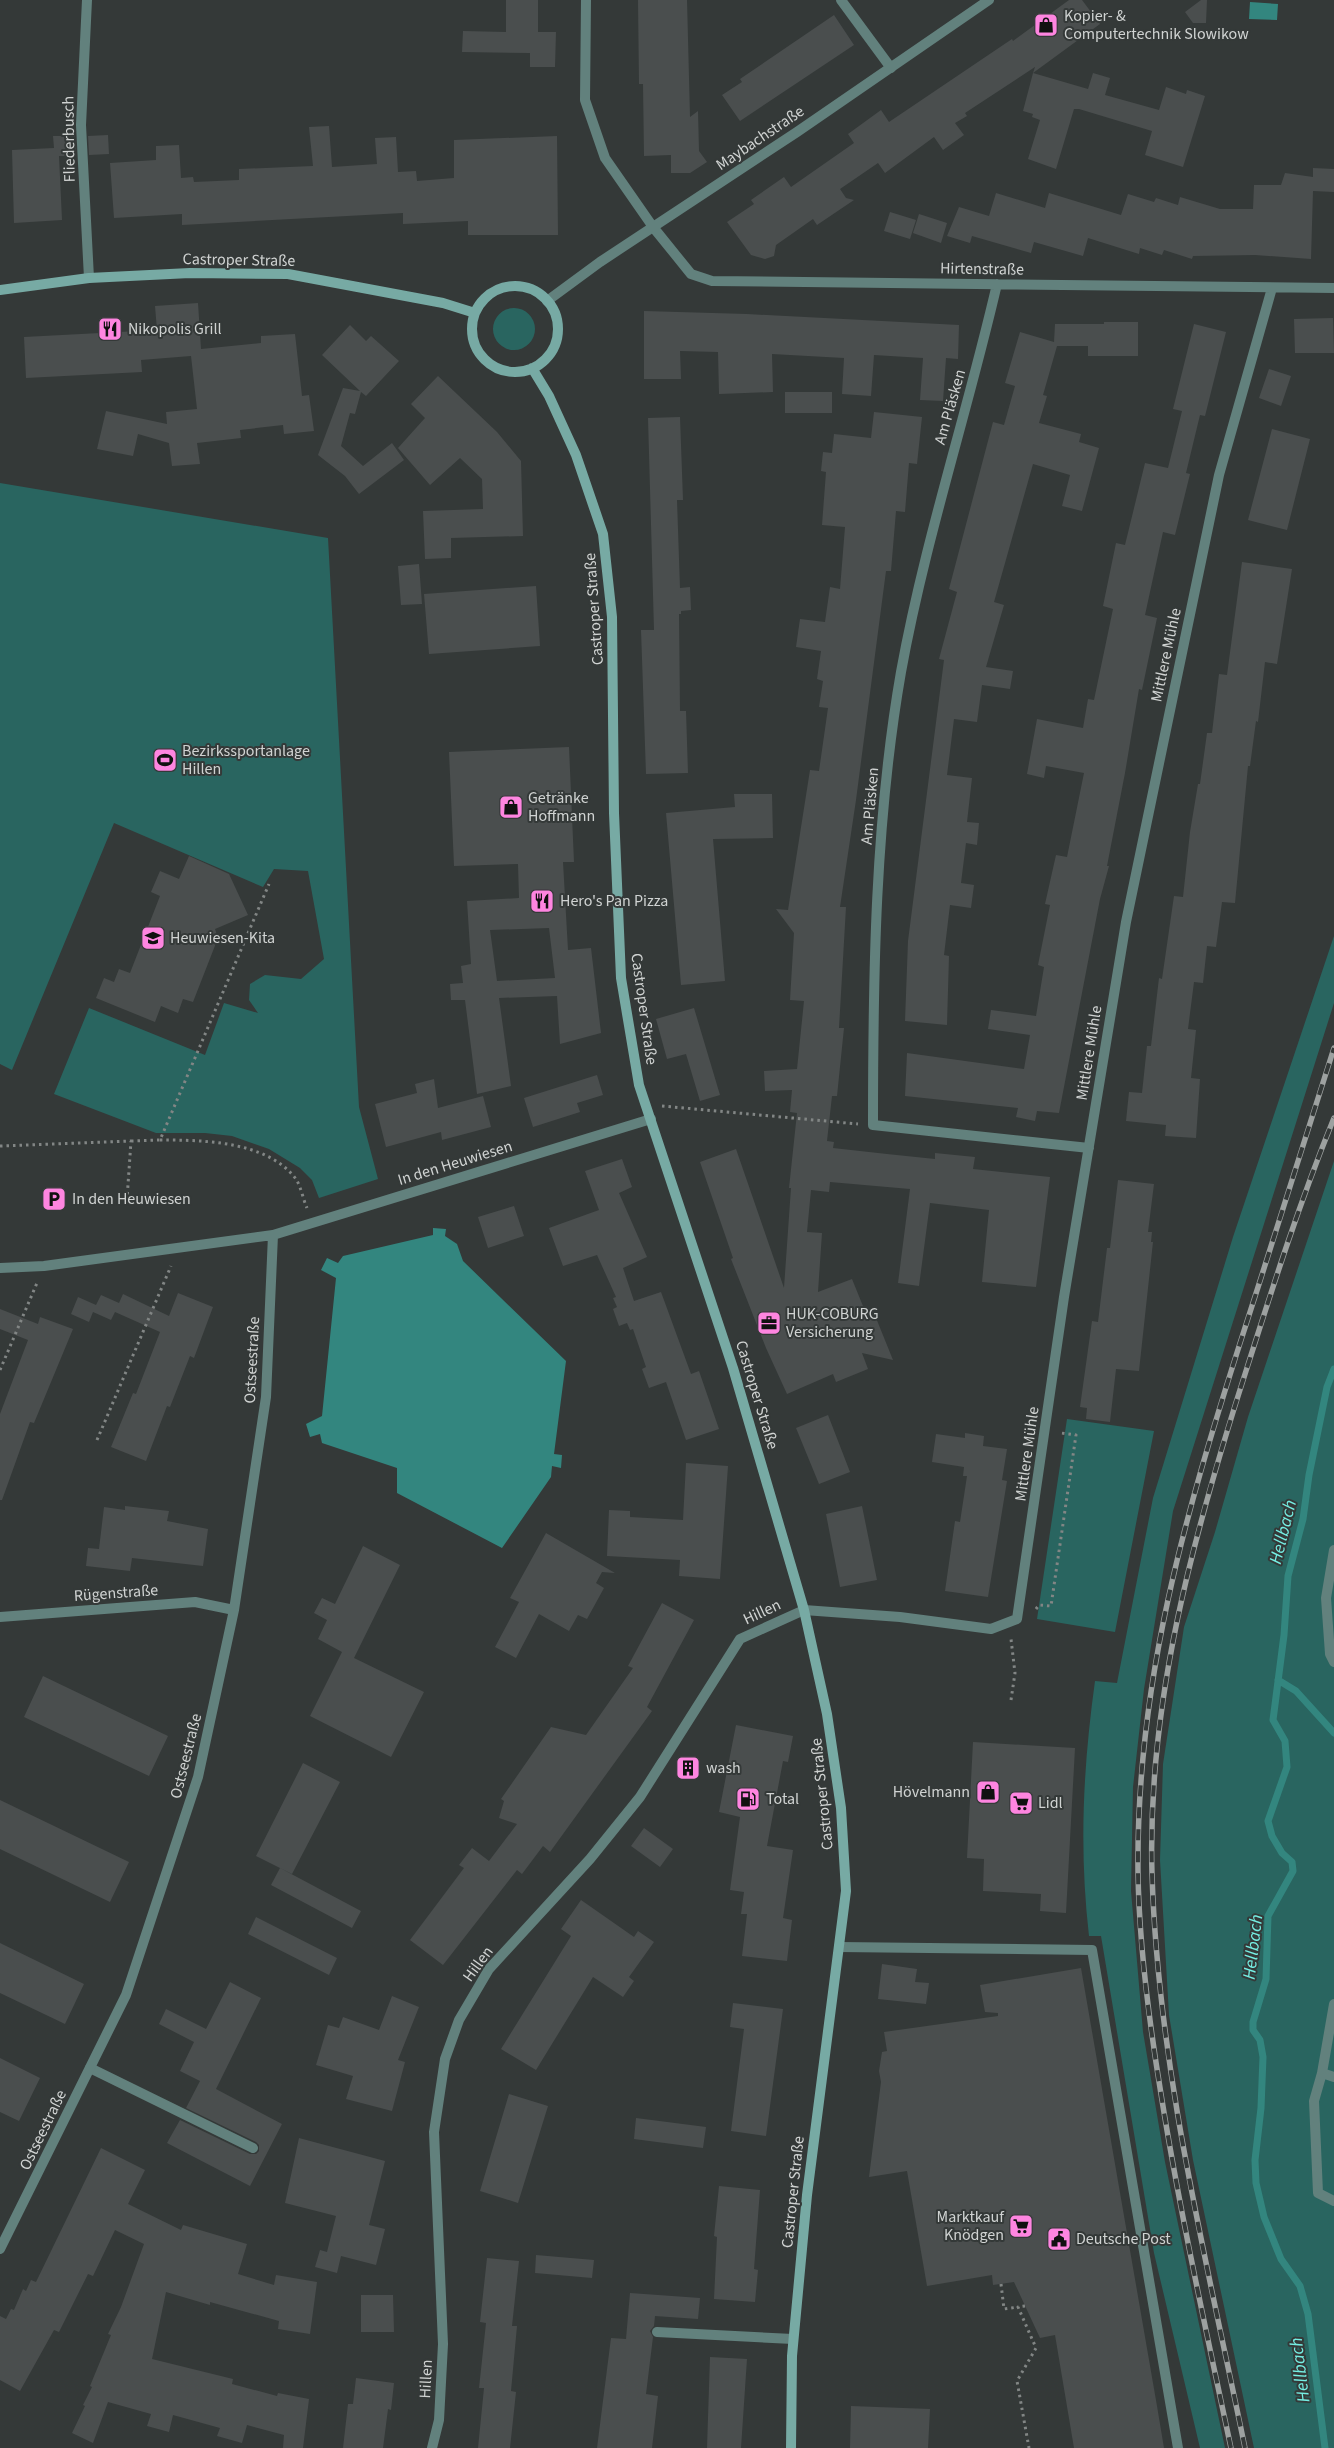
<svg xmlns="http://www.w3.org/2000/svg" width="1334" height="2448" font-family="'Source Sans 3',sans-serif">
	<rect width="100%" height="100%" fill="#343938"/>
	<path fill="#296560" d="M493 329a21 21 0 1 1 42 0a21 21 0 1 1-42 0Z
		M0,483L328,538L359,1107L378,1179L319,1198L312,1180L300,1168L269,1149L232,1136L205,1133H156L54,1094L89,1008L205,1055L224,1003L258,1013L249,1000L250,984L265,975L301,979L324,959L308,871L274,869L263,887L114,823L12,1070L0,1064Z
		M1334,936V1003L1173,1511L1144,1689L1133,1787L1131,1891L1143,2032L1165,2162L1225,2448H1200L1154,2253L1101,1936H1089C1079,1849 1083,1768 1095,1681L1117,1683L1153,1498L1233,1237Z
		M1334,1161V2448H1254L1193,2160L1169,2015L1160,1860L1163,1764L1184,1627L1215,1532L1248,1417Z
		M1067,1419L1154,1431L1115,1632L1037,1619Z"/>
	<path fill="#33867f" d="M1250,2L1278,4L1277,20L1249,19Z
		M433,1228L446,1229L445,1236L457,1244L463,1261L566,1361L554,1454L562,1455L561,1468L552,1466L551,1477L502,1548L397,1493V1468L322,1443L320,1434L310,1437L306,1424L322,1416L336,1278L321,1270L327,1258L338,1263L343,1256L433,1235Z"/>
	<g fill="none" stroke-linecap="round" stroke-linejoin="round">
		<path stroke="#33867f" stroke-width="7" d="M1278,1680L1296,1691L1334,1733
			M1325,2448L1308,2314L1300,2286L1281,2259L1264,2217L1256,2183L1255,2160L1261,2108L1263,2057L1260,2040L1253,2030V2022L1266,1979L1268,1916L1293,1871L1292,1862L1282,1853L1272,1836L1268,1821L1287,1767L1285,1741L1273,1720L1284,1635L1288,1576L1303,1519L1309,1475L1327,1387L1334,1369"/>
	</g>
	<path fill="#4a4e4e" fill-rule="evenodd" d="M506,0H538V32H556L555,67H530V53L462,52L463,31L506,32Z
		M638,0H687L690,117L698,111L699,151L707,162L690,173H671V155L644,156L643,84H639Z
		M1069,0H1082L1100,24L1033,73L1035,67L965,113L967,116L955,123L964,135L943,150L934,137L885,173L878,163L840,189L846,198L854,200L817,225L813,219L776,245L774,256L765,259L751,255L727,222L754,204L751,200L784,177L791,187L854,143L848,134L881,110L889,122L1012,39L1013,41Z
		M1201,0H1207L1206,23H1193L1185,12Z
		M834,15L854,45L740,121L722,95L742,82L740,79Z
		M1033,73L1088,89L1093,73L1110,78L1105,95L1159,110L1166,87L1186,94L1187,90L1205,96L1183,167L1145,155L1152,131L1079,109H1074L1056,169L1028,159L1040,120L1032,117L1033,114L1023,111Z
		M329,126L332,167L377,164L375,138L396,137L398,172L416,171L417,181L454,178V140L557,136L558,235H468V221L403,224V213L182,225V214L114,218L110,163L156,160V146L179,145L181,178L193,177L194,182L239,180V169L313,166L309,127Z
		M108,135L109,154L89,155L88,136Z
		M53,136H75L76,156H59L62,220L14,223L12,150L54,148Z
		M1313,168L1334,169V192L1313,191L1311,259L1255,255L1193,256L1192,259L1164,250L1162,255L1140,248L1139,254L1088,238L1083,256L1034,242L1031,253L972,236L970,243L947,236L959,207L989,216L996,193L1045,208L1049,193L1121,215L1128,194L1154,202L1156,198L1178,205L1180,197L1220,209H1253L1254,185H1281L1285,173L1313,177Z
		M890,212L916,220L910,239L884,231Z
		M919,214L947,223L941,243L913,233Z
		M198,303L201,349L261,343V336L295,334L302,396L309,395L314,431L284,434L283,425L240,430L241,438L197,443L200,464L172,466L169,443L138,434L133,456L97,449L106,411L167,424L166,412L197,409L191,356L141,360L142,372L26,378L24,337L157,330L155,306Z
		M644,311L747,314L959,325L958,359L946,358L943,401L920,400L923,358L874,355L871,396L842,394L844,358L772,354L773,392L719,394L718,352L680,351L681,379H644Z
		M1333,318L1334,353H1295L1294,319Z
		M1104,322H1138V356H1088V346H1057L1043,395L1047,396L1039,423L1081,434L1079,442L1099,448L1082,511L1062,506L1070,475L1033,464L994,602L1004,605L986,667L1013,671L1010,689L982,685L977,722L954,719L947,775L972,778L967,822L979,823L977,845L966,843L961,883L974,885L971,908L950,905L944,955L949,956L947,1025L905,1021L908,941L944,660L939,659L957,592L949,589L993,422L1004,425L1015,386L1005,383L1020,332L1054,342L1055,324H1104Z
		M1194,324L1226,332L1205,416L1200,415L1186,473L1190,474L1175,535L1163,532L1145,615L1157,618L1142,690L1139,689L1125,773L1107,866H1109L1100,899L1059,1113L1037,1111L1035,1121L1016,1117L1018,1108L905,1096L907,1053L1024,1069L1030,1035L988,1029L991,1010L1036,1016L1044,967L1038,965L1050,905L1045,904L1056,855L1067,857L1084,773L1046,766L1044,778L1027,774L1037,719L1083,728L1088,699L1094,700L1113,609L1103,606L1116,543L1125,545L1145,463L1168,468L1182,411L1173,409Z
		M350,325L366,341L371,336L399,361L366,396L361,392L355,414L350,413L341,446L363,466L392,443L404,460L359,494L345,476L318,455L343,388L360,391L322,355Z
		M1269,369L1291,376L1281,406L1259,398Z
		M438,376L497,432L521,461L523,536L451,538V558L425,559L423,511L483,509L482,479L460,458L430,485L398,448L425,418L411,404Z
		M785,392H832V413H785Z
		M874,412L922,417L917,464L909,463L905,512L896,511L891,571H886L856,800L840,907H846L839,1028H844L837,1096H832L827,1141L834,1142L833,1148L887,1154L935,1159V1153L975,1157L973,1169L1050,1177L1036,1287L982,1282L989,1210L930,1203L919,1286L898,1283L910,1189L830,1182L829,1192L811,1190L807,1232L822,1233L818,1292L852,1279L867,1316L874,1313L893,1360L862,1353L868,1369L836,1382L833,1374L787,1394L766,1348L731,1259L733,1258L700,1162L736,1149L784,1288L791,1188H789L797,1113L790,1112L792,1090L765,1091L764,1071L797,1069L804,1001L790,1000L794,933L776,909L788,910L810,770L819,771L828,708L819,707L823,681L817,679L821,651L796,647L800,619L825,622L830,587L840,589L845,527L822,525L826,472L821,471L823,452L832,453L834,434L871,438Z
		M680,417L683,500H677L680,588L690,587L691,610L681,611V614H679L680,711H686L688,773L646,774L641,630H654L648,418Z
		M1272,429L1310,439L1287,530L1248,520Z
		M1242,562L1292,569L1277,664L1265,662L1258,722L1256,721L1250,766H1248L1235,903L1222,902L1216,947L1207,946L1203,983L1194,982L1188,1029L1196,1030L1191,1078L1200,1079L1196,1138L1165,1136L1166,1125L1126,1121L1129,1092L1142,1093L1147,1046H1151L1159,978L1162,979L1174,896L1183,897L1190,832L1198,784H1200L1207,733H1212L1219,674L1227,675Z
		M419,564L422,604L401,605L398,566Z
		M536,586L540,646L429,654L424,594Z
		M569,747L574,862H563L568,950L591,948L601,1033L560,1044L557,996L499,998L511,1086L477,1094L465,1000H451L450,984L463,983L461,966L471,964L467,901L519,898L518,864L454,866L449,752ZM549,928L555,978L497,981L490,930Z
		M734,794H772L773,838L713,839L725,981L681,985L666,813L735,807Z
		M189,856L229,874L248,915L215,929L218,938L193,1002L183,999L178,1013L161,1006L155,1022L96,998L104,978L114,982L119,969L130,973L160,896L151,892L160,871L179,879Z
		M694,1008L720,1095L700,1101L686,1054L667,1059L656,1019Z
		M597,1075L603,1095L577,1103L580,1112L533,1127L524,1098Z
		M434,1079L438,1108L483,1096L491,1127L442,1140L441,1132L386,1147L375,1104L417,1093L415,1084Z
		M622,1159L632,1187L619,1193L647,1257L623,1268L634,1301L661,1292L691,1374L699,1371L719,1429L686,1440L666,1382L649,1388L642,1369L646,1367L633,1329L630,1330L627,1323L619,1326L613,1309L617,1307L613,1298L616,1297L597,1255L563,1266L549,1228L599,1210L585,1171Z
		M1118,1180L1154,1184L1148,1232H1152L1151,1242H1153L1139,1371L1116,1369L1110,1422L1086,1419L1087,1408L1080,1407L1092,1321L1098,1322L1107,1248H1110Z
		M514,1206L524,1236L488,1248L478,1217Z
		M178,1293L213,1307L194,1358L190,1356L170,1407L167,1406L146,1461L111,1447L133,1393L136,1394L160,1332L115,1312L111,1320L93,1312L89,1322L71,1314L78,1297L96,1305L101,1295L119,1303L123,1294L169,1316Z
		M0,1309L38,1324L40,1317L73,1329L34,1423L30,1422L2,1500H0V1414L28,1340L0,1329Z
		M828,1415L850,1472L819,1484L796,1428Z
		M965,1433L984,1436L983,1446L1007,1449L1002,1480L1007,1481L988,1597L945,1591L955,1521L960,1522L967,1476H963L964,1467L932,1462L936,1434L965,1438Z
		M686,1463L728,1466L720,1579L679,1576L680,1560L607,1556L609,1510L630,1511V1517L683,1520Z
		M125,1506L169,1511L167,1521L208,1529L203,1566L132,1558L130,1571L86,1566L88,1548L99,1549L104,1507L125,1510Z
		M862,1506L877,1580L840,1587L826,1514Z
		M546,1533L615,1573L602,1572L596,1583L604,1588L587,1619L578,1615L569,1631L539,1614L516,1658L495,1647L519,1602L510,1598Z
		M363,1546L400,1565L354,1658L424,1692L391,1757L310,1716L342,1652L318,1639L327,1620L314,1613L322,1598L335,1604Z
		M662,1603L694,1620L647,1707L652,1711L550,1852L543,1846L522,1874L517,1870L443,1965L410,1940L464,1868L459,1865L472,1848L489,1861L517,1824L499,1818L504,1801L501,1799L551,1727L586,1735L633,1668L628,1666Z
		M43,1676L168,1736L149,1776L24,1717Z
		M736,1725L793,1736L788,1762L783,1761L767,1846L793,1850L783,1918L792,1920L787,1961L742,1956L747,1914H741L744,1892L730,1890L740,1817L719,1812Z
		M973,1742L1075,1748L1066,1913L1040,1911L1041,1894L983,1891L984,1859L967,1858Z
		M303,1763L340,1782L292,1874L256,1856Z
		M0,1800L129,1862L110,1902L0,1849Z
		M644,1828L673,1849L660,1867L631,1846Z
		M280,1868L361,1911L352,1928L271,1885Z
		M581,1900L634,1937L638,1931L654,1942L629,1977L634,1981L623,1997L593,1977L536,2070L501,2049L571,1936L561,1929Z
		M256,1917L337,1958L329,1975L248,1934Z
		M0,1943L84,1984L65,2024L0,1993Z
		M882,1964L917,1969L915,1982L929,1983L926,2004L878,1999Z
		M1081,1968L1157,2406L1164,2448H1074L1055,2335L1040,2338L1014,2282L993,2285L992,2275L927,2286L907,2171L869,2177L881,2082L879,2071L882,2052L887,2051L884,2032L998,2016V2013L985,2012L980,1985Z
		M230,1982L261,1998L216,2089L282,2124L250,2186L167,2143L180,2120L250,2154H256L259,2151V2145L256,2142L186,2108L200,2081L180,2071L194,2042L159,2024L166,2009L206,2029Z
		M392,1996L419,2007L398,2060L405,2062L392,2111L346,2099L353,2076L316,2065L328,2025L339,2028L343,2017L379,2030Z
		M733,2003L783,2009L766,2136L731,2131L744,2029L730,2027Z
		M0,2058L40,2078L19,2121L0,2112Z
		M509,2094L548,2106L518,2203L480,2191Z
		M636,2118L706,2127L703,2148L634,2139Z
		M299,2138L385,2161L369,2225L385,2229L376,2265L341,2256L337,2273L315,2267L320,2250L327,2252L336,2216L285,2203Z
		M101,2148L145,2170L128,2204L181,2230L183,2225L247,2244L238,2274L274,2285L276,2275L317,2282L310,2334L278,2329L279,2321L210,2302V2305L166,2292L152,2359L233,2379L232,2384L277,2396L278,2393L309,2399L303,2448H283L284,2435L247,2425L242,2443L217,2436L220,2428L173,2415L169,2432L147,2426L151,2414L108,2402L93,2443L72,2433L85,2406L83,2405L92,2387L90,2386L111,2335L108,2334L121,2307L144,2244L115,2230L93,2276L88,2274L59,2332L54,2330L20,2391L0,2380V2316L6,2319L11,2309L14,2310L23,2289L26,2291L31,2280L36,2282Z
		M719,2186L760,2190L754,2269L758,2270L755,2302L714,2299L717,2237L714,2236Z
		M536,2255L594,2260L592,2278L535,2273Z
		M487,2258L519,2261L512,2326H517L511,2391L516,2392L510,2448H478L484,2388H479L486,2323L480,2322Z
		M630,2293L700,2298L698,2319L655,2316L654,2326L650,2331L653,2337L646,2394L658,2396L652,2448H597L611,2338L626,2339Z
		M361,2295H393L394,2332H361Z
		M710,2357L747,2359L741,2448H707Z
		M356,2378L394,2383L391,2410L388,2409L383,2448H343L348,2404H353Z
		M851,2406L930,2409L928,2448H850Z"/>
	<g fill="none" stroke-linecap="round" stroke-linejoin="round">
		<path stroke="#828685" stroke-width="3" stroke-dasharray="2.5 4" stroke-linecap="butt" d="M662,1106L858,1124
			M160,1140C204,1140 267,1141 296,1179C301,1187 303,1199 307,1208
			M131,1141L160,1140L269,884
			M0,1146L131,1141L127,1199
			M0,1370L37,1283
			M97,1440L171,1266
			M1036,1609L1039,1605L1051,1606L1076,1435L1061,1433
			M1011,1700L1015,1673L1011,1639
			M1001,2284L1004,2309L1018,2307
			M1025,2306L1018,2307L1036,2348L1017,2381L1029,2448"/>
		<path stroke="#62817d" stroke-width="10" d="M87,0L81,125L89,278
			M841,0L891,68
			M1334,1550L1326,1598L1330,1654L1334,1662
			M839,1947L1092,1950L1178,2448
			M1334,2004L1322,2073L1314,2101L1318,2193L1334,2201
			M90,2068L253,2148
			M1322,2073L1334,2077
			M657,2332L793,2339"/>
		<path stroke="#62817d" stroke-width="10" d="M586,0L585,100L605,158L653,227L691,274L712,281L1334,288
			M997,284C967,414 925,540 901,672C875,821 873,974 873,1125L1089,1148
			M547,301L600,262L797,132L989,0
			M0,1268L44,1266L273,1235L651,1119
			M0,1617L195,1602L234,1610
			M0,2249L126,1995L198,1777L234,1610L266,1397L273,1235
			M432,2448L439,2420L443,2344L434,2132L445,2059L459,2020L489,1969L590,1859L640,1797L740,1639L804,1610L900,1617L991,1629L1017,1619L1064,1297L1126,922L1219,475L1272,288"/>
		<path stroke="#77aaa4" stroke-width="10" d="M472 329a43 43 0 1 1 86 0a43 43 0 1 1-86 0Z
			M0,290L89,278L190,273L288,274L443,303L475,313
			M532,368L549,396L576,455L603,534L612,617L614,813L621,978L639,1085L733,1368L804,1610L827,1714L841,1808L846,1891L807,2195L792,2356L791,2448"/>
		<g stroke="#9da1a0" stroke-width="5.5">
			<path id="rail" d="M1231,2448C1206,2330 1180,2213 1161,2094C1149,2021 1139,1947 1138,1872C1136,1683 1185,1515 1242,1337C1273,1241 1303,1145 1334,1048
				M1245,2448C1206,2258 1158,2068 1152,1874C1147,1701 1194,1533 1246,1371C1273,1286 1300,1201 1334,1118"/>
		</g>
		<use href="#rail" stroke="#343938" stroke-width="4" stroke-dasharray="11" stroke-linecap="butt"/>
	</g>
	<defs>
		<g id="shop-square" transform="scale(1.25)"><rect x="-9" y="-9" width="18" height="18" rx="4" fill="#fe85e0" stroke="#343938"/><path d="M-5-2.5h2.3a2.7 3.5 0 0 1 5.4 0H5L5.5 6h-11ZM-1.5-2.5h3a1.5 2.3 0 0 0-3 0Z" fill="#111"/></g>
		<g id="restaurant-square" transform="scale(1.25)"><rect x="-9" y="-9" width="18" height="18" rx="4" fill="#fe85e0" stroke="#343938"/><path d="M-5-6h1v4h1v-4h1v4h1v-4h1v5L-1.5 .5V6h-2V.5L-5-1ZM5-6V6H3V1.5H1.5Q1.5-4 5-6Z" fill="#111"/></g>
		<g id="stadium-square" transform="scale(1.25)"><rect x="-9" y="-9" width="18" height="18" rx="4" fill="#fe85e0" stroke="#343938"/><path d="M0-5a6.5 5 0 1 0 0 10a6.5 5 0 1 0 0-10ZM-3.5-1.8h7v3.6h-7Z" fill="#111"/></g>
		<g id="school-square" transform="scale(1.25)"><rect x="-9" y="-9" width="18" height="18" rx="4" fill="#fe85e0" stroke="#343938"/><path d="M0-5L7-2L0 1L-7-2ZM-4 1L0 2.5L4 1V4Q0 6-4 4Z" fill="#111"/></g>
		<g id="parking-square" transform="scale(1.25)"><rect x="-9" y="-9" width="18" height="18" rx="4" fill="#fe85e0" stroke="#343938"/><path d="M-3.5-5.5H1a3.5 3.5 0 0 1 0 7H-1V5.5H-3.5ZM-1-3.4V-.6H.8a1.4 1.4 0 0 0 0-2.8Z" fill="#111"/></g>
		<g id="office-square" transform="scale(1.25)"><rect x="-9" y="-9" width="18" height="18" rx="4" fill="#fe85e0" stroke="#343938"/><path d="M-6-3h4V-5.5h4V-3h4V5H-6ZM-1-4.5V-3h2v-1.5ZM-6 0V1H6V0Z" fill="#111"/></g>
		<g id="building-square" transform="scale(1.25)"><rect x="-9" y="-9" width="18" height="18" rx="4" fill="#fe85e0" stroke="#343938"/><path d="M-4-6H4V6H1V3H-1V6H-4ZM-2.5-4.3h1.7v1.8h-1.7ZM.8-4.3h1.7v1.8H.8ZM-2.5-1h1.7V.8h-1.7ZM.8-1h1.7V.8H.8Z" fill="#111"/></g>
		<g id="fuel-square" transform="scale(1.25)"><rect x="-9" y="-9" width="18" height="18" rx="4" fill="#fe85e0" stroke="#343938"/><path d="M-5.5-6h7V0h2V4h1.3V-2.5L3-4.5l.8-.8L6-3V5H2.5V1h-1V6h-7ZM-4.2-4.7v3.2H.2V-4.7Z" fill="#111"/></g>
		<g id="supermarket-square" transform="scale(1.25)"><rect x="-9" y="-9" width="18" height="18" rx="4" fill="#fe85e0" stroke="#343938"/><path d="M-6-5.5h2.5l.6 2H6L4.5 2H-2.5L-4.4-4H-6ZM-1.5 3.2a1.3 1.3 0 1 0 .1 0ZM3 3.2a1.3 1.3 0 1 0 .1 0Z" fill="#111"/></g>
		<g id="civic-square" transform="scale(1.25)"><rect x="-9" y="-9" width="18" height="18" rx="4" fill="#fe85e0" stroke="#343938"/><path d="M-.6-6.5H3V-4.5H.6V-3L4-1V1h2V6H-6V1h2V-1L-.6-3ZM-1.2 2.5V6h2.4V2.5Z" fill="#111"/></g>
	</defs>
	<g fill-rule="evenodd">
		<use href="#shop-square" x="1046" y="25"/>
		<use href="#restaurant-square" x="110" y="329"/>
		<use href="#stadium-square" x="165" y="760"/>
		<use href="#shop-square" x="511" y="807"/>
		<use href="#restaurant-square" x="542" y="901"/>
		<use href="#school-square" x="153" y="938"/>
		<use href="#parking-square" x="54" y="1199"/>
		<use href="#office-square" x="769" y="1323"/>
		<use href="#building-square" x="688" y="1768"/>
		<use href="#shop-square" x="988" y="1792"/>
		<use href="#fuel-square" x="748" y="1799"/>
		<use href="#supermarket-square" x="1021" y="1803"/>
		<use href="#supermarket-square" x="1021" y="2226"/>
		<use href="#civic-square" x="1059" y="2239"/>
	</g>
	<g text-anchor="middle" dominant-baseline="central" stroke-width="4" stroke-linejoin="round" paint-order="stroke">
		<g font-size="16" fill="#d0d3d2" stroke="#343938" text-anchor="start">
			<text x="1064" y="16">Kopier- &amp;<tspan x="1064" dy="18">Computertechnik Slowikow</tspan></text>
			<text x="128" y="329">Nikopolis Grill</text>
			<text x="182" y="751">Bezirkssportanlage<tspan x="182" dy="18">Hillen</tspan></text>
			<text x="528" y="798">Getränke<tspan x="528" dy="18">Hoffmann</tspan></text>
			<text x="560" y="901">Hero's Pan Pizza</text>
			<text x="170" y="938">Heuwiesen-Kita</text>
			<text x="72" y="1199">In den Heuwiesen</text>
			<text x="786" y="1314">HUK-COBURG<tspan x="786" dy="18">Versicherung</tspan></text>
			<text x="706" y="1768">wash</text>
			<text x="970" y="1792" text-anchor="end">Hövelmann</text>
			<text x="766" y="1799">Total</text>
			<text x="1038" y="1803">Lidl</text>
			<text x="1004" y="2217" text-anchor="end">Marktkauf<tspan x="1004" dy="18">Knödgen</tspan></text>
			<text x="1076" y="2239">Deutsche Post</text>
		</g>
		<g font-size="16" fill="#d0d3d2" stroke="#343938">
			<text transform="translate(760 138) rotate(-34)">Maybachstraße</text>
			<text transform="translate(69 139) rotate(-91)">Fliederbusch</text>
			<text transform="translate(239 260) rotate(1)">Castroper Straße</text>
			<text transform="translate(982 269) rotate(1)">Hirtenstraße</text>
			<text transform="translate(950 407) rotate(-74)">Am Pläsken</text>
			<text transform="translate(594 609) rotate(-94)">Castroper Straße</text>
			<text transform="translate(1166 655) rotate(-78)">Mittlere Mühle</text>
			<text transform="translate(870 806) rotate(-85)">Am Pläsken</text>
			<text transform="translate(644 1009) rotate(82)">Castroper Straße</text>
			<text transform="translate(1089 1053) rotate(-81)">Mittlere Mühle</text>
			<text transform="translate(455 1163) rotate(-17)">In den Heuwiesen</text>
			<text transform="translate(252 1360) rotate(-87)">Ostseestraße</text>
			<text transform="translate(757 1395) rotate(73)">Castroper Straße</text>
			<text transform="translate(1027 1454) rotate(-82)">Mittlere Mühle</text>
			<text transform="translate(116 1593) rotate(-4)">Rügenstraße</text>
			<text transform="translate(762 1612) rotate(-25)">Hillen</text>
			<text transform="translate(186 1756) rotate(-76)">Ostseestraße</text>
			<text transform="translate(822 1794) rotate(-96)">Castroper Straße</text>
			<text transform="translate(478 1964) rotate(-54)">Hillen</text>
			<text transform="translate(43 2130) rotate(-64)">Ostseestraße</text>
			<text transform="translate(793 2192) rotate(-84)">Castroper Straße</text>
			<text transform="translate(426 2379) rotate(-87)">Hillen</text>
		</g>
		<g font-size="18" font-style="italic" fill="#75eee3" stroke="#343938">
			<text transform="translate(1283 1532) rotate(-76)">Hellbach</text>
			<text transform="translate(1253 1947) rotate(-83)">Hellbach</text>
			<text transform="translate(1300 2370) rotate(-97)">Hellbach</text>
		</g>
	</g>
</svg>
